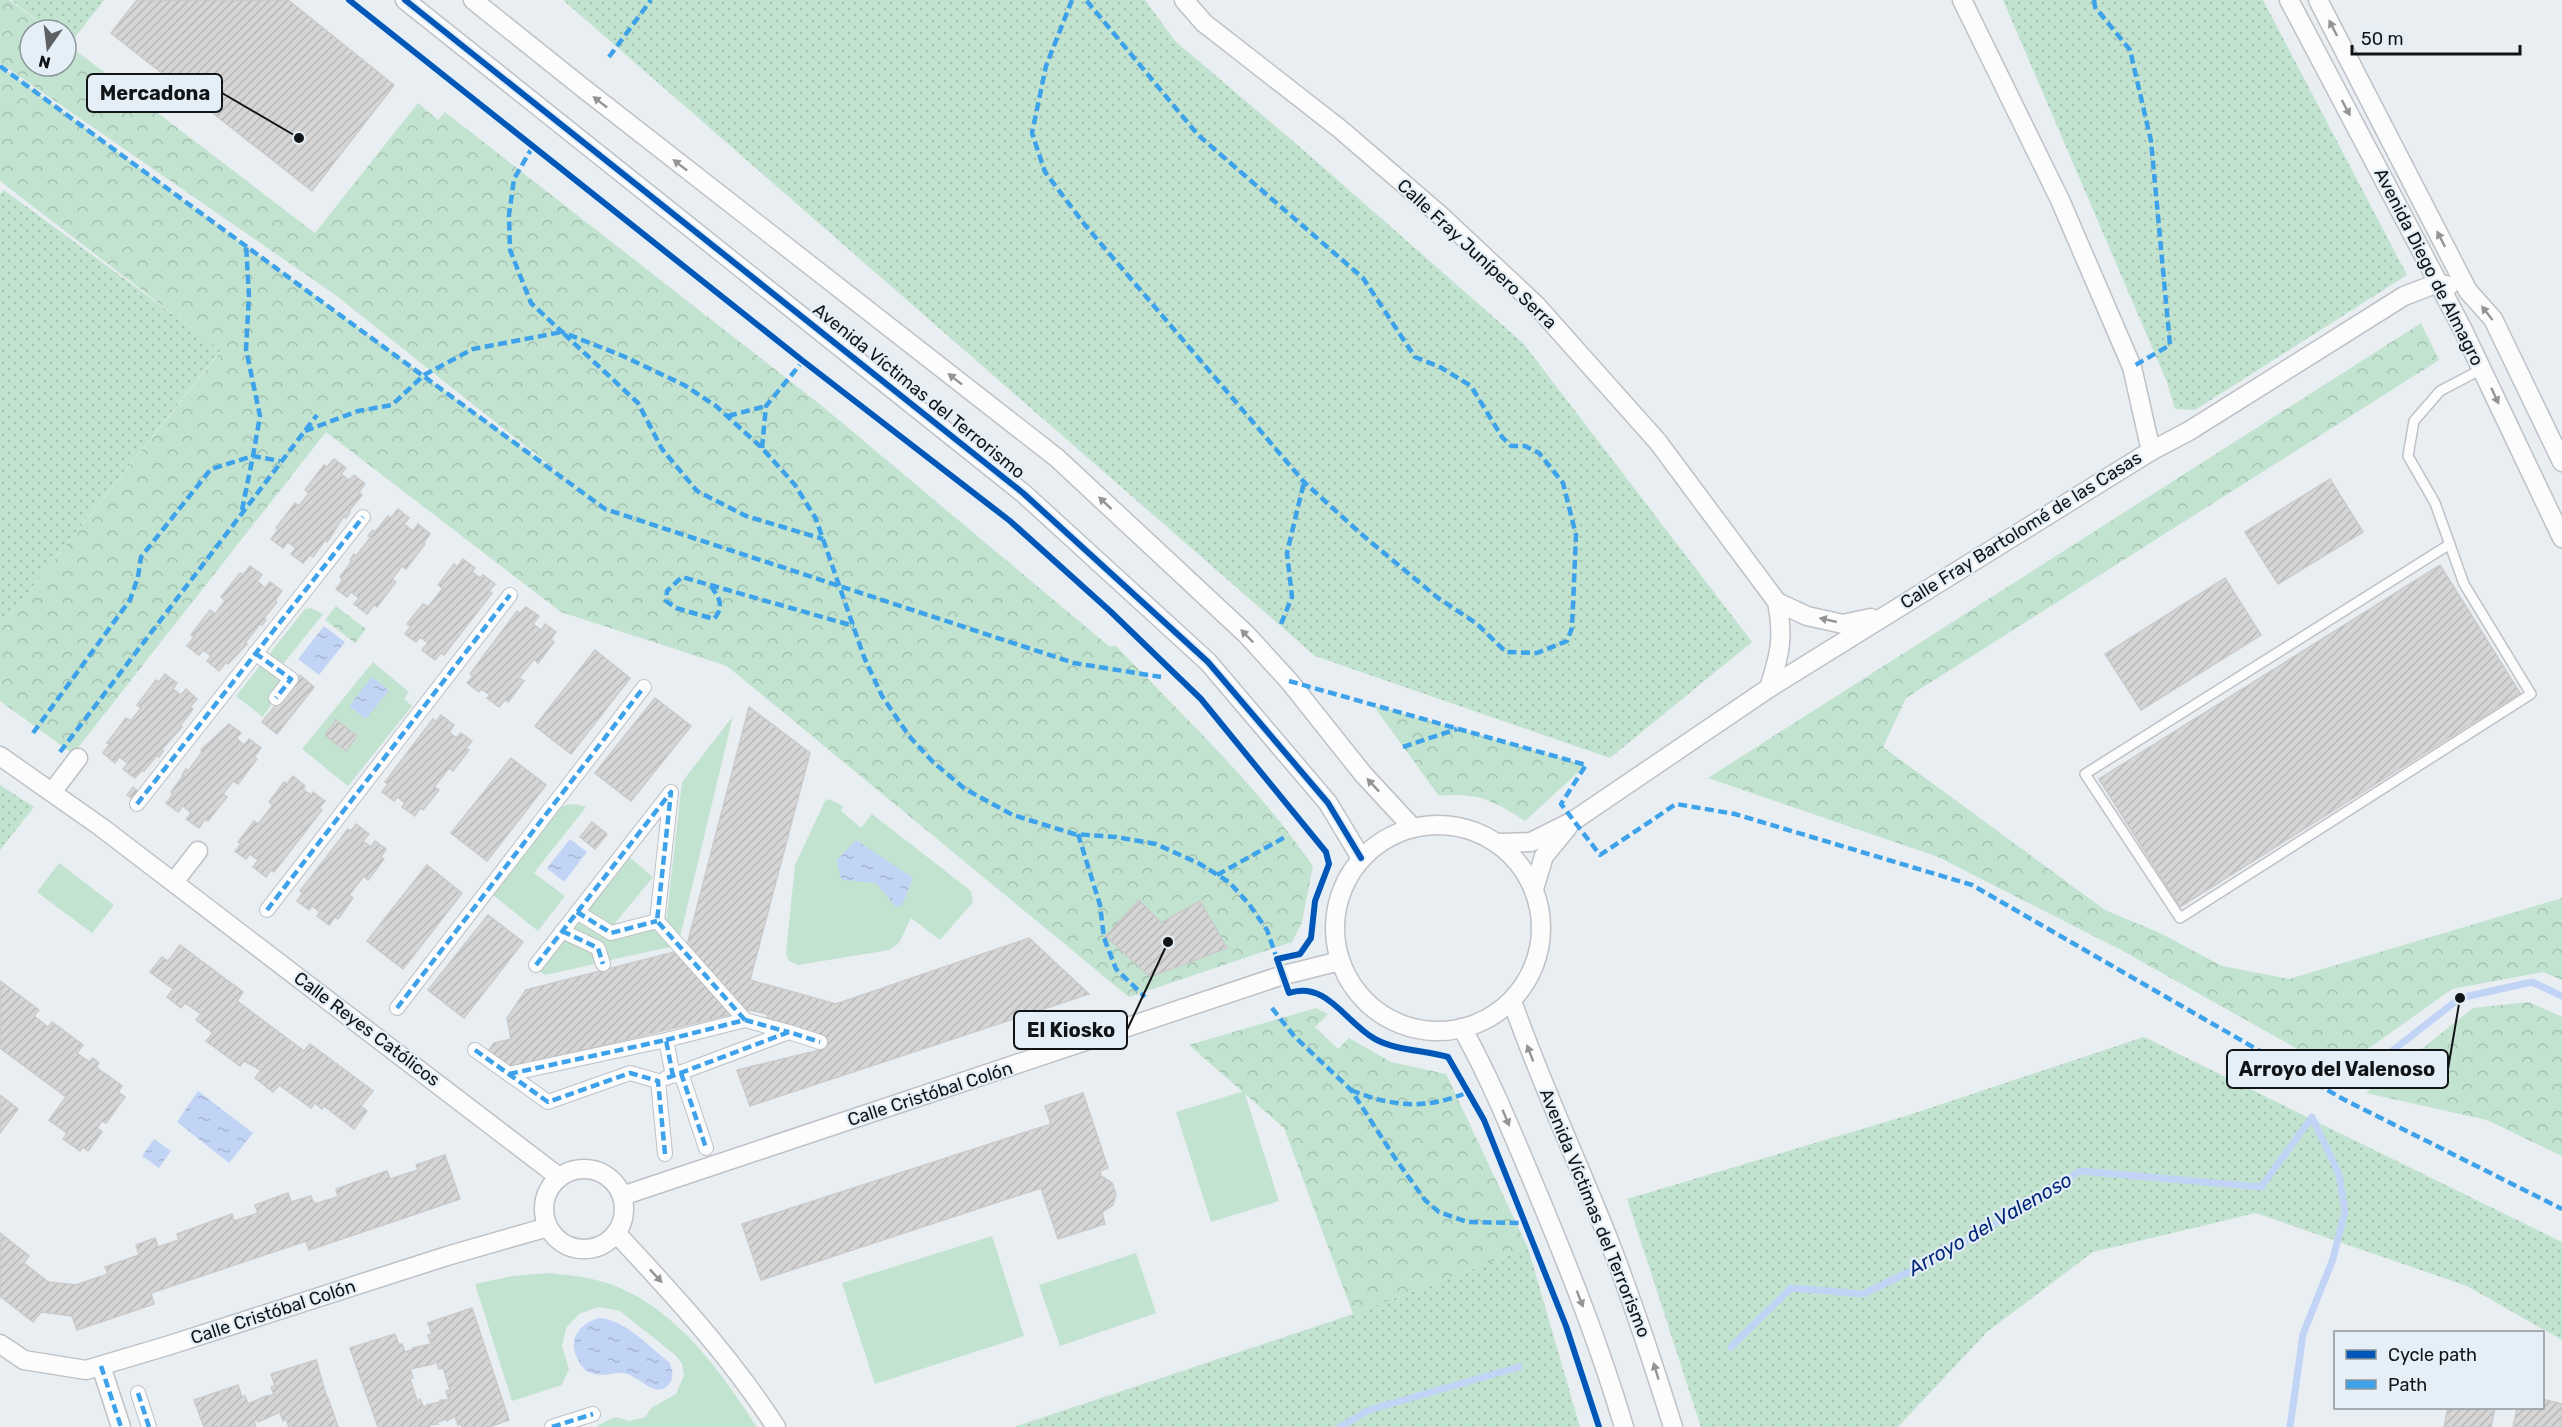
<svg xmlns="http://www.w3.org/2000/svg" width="2562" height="1427" font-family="Rubik,sans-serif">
<defs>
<pattern id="grass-dots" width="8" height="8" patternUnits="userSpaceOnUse" patternTransform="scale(1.5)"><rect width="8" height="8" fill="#c2e3cf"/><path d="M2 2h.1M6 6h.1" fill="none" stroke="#a6c2b1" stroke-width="1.8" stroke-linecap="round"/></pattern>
<pattern id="park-crowns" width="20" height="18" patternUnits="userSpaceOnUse" patternTransform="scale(1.5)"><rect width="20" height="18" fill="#c2e3cf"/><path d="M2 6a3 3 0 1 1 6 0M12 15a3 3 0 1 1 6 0" fill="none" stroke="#a6c2b1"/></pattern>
<pattern id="water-ripples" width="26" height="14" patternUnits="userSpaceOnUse" patternTransform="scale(1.5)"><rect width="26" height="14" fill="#c2d4f5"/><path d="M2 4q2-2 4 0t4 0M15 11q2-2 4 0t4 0" fill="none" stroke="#a6b5d1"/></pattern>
<pattern id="building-hatch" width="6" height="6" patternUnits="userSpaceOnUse" patternTransform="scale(1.5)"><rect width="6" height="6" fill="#d6d6d7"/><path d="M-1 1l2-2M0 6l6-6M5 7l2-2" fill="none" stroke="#b7b7b8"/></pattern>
</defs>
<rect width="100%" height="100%" fill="#e9eef3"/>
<g fill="url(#grass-dots)">
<polygon points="11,0 104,0 69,45 66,43 66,30 49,30"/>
<polygon points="563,0 1145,0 1175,41 1308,154 1523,343 1752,642 1610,758 1315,656"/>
<polygon points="2003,0 2263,0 2407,275 2195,410 2175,409 2167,382"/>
<polygon points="4,190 221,350 0,628 0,194"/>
<polygon points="0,785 34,807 0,850"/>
<polygon points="2144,1037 2562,1242 2562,1340 2467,1286 2256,1213 2093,1252 1987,1332 1898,1427 1701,1427 1627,1199 1909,1115"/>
<polygon points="1528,1248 1580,1427 1014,1427 1353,1314"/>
</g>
<g fill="url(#park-crowns)">
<path d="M0,0H9L49,30H30V66H66V43L315,233L418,103L438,120L445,112L822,406L1110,647L1115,645C1183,716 1257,785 1313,866L1302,922L1292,942L1129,997L727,666L561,612L326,432L73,754L0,701V628L221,351L0,181V66L586,494L334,294L0,63Z"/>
<polygon points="2421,323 2439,360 1906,698 1883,747 2105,910 2160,933 2222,966 2289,979 2562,898 2562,980 2543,972 2452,989 2337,1071 2121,950 1938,857 1708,778"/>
<polygon points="336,606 366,629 355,643 325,620"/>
<path d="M1373,705L1586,765L1525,821C1493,800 1477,792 1439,796Z"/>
<polygon points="2529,1002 2562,1017 2562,1156 2487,1120 2366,1093 2473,1008"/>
<polygon points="1316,1008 1328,1014 1315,1027 1338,1049 1349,1038 1391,1062 1446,1074 1528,1248 1353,1314 1284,1128 1189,1045"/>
</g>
<g fill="#c2e3cf">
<polygon points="311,608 323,614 276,673 286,681 263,717 236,696 305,609"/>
<polygon points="373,662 409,692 404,699 412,706 348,786 302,749"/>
<polygon points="733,716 679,941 666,922 682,782"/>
<polygon points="829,799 843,806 841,811 861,828 872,814 971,891 973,902 940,940 911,918 899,943 890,950 798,965 789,961 786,953 795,865 825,801"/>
<polygon points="576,804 586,807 534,873 565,896 538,931 493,895 556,811 566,805"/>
<polygon points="626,854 653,877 611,928 585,908"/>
<polygon points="59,863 114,905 92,933 37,892"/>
<polygon points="575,921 610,937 652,926 670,947 606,961 566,930"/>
<polygon points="564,935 596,950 599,963 545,975 538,970"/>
<polygon points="1244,1091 1279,1201 1211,1222 1176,1112"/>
<polygon points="992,1236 1024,1336 875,1384 842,1283"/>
<polygon points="1136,1253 1156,1313 1060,1346 1039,1285"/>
<path d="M550,1273C565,1275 581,1276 596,1280C669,1298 718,1367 757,1427H598V1425L616,1417L629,1421L645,1417L651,1408L676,1394L684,1375L682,1363L674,1354L620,1311L598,1307L579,1314L566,1328L562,1346L569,1369L562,1385L512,1401L475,1284L512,1276Z"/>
</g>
<g fill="url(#water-ripples)">
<polygon points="324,626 345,642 319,675 298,659"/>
<polygon points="372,677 389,690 366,719 349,706"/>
<polygon points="570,839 587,852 564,882 547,868"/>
<polygon points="856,840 913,878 902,905 896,907 876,883 843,880 840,877 837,860"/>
<polygon points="198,1091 253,1133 229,1163 177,1122"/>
<polygon points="154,1139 171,1151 159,1168 142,1156"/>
<path d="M598,1318C625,1319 648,1346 669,1362C672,1369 675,1378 669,1384C656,1401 638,1374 623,1373C607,1372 605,1379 586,1371C567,1350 570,1328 598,1318Z"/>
</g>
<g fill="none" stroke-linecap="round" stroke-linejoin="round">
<g stroke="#c2d4f5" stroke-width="7">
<polyline points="2356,1079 2460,998 2532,982 2562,996"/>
<polyline points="1731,1347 1791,1288 1863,1294 1942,1256 2080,1171 2261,1187 2312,1117 2339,1174 2345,1211 2333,1259 2303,1334 2290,1427"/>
<polyline points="1340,1427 1369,1410 1519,1367"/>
</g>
</g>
<g fill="url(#building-hatch)" stroke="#cacacb" stroke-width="1.5" fill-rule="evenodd">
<polygon points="137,0 288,0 394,85 312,191 111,33"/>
<polygon points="334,459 346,468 341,474 349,480 354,475 365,484 359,492 362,495 349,511 350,512 346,518 344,516 327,542 325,540 313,557 310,555 303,563 291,554 296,548 288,542 283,548 271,539 278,530 276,528 295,503 299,506 309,493 305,490 324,465 327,467"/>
<polygon points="2330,479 2363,532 2278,584 2245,532"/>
<polygon points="398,509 409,518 404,524 413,531 418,524 430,534 423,543 425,544 406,569 402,566 392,579 396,582 377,607 374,605 367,614 354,604 359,598 351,592 347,597 336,589 343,580 340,577 352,561 350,560 354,554 356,556 371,537 368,536 373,530 375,532 388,516 391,518"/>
<polygon points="463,559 475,568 472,572 480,578 483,575 495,584 489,591 492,593 444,655 441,653 435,660 422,650 428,643 420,637 416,642 405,634 411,626 407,624 423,604 428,607 443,588 438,585 454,564 457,567"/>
<polygon points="2440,565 2520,693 2180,907 2099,779"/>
<polygon points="250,566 262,575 257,581 265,588 270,582 282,591 275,600 277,602 264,618 266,620 262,625 260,624 245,643 247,644 228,664 226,662 219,671 207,661 211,656 204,650 199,655 187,646 194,637 191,635 210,610 215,614 225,601 221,597 240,573 243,575"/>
<polygon points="2225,578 2261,635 2141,710 2105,654"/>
<polygon points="526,607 539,616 533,624 541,630 545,624 556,632 551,639 554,642 538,663 534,659 519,678 524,681 508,702 505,700 499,707 487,698 490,695 481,689 479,692 467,683 473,676 470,674 517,611 520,613"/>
<polygon points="595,650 630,678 571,754 535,726"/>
<polygon points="165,674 177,683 173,689 181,695 186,689 197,699 190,707 193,709 180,726 182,727 161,750 163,751 159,757 157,755 144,771 142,770 135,778 123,769 128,763 119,757 115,763 103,753 110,744 107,743 126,718 131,721 141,708 137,705 156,680 159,682"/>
<polygon points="300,675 314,687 277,734 262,722"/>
<polygon points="655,698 691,726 631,801 595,773"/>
<polygon points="749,707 810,753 750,980 836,1004 1029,938 1089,994 750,1106 737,1070 820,1050 823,1042 769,1021 767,1014 749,1010 508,1068 487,1053 494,1043 511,1039 507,1018 526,990 686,949"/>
<polygon points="441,715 454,725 449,732 456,738 461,733 472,741 466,748 469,750 453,771 449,768 434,787 439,790 423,810 420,808 415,816 402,807 405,803 397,797 394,801 382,792 388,784 385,782 433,719 436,722"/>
<polygon points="336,720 357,736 346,751 325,735"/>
<polygon points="229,724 241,733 236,738 244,745 249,739 261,748 254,757 257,759 238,784 233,781 223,794 227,797 208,821 205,819 199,828 186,819 191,813 183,806 178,812 166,803 173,794 171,792 183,776 182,775 186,769 188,771 202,752 201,750"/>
<polygon points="511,758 546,785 487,861 451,833"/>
<polygon points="293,776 305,786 303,789 311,795 313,792 325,801 319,808 322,810 274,872 271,870 266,877 253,867 258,860 250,854 246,859 235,851 241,844 238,842 254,821 258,824 273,805 269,802 284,782 287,784"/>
<polygon points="133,787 139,792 133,799 127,795"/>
<polygon points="592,822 607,834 595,849 580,837"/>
<polygon points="356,824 369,834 363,841 371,847 375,841 386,849 381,857 384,859 368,880 364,876 349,895 353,898 338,919 335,917 329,925 317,916 320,912 312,906 309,910 297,901 303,893 300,891 348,829 351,831"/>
<polygon points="427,865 462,893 403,969 367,941"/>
<polygon points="1139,900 1161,923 1200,901 1227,948 1150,977 1106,936"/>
<polygon points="488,915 523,942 464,1018 428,990"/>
<polygon points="180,945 243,992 237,1001 304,1051 310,1044 373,1091 361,1106 367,1111 354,1129 324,1106 322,1109 315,1103 311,1108 279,1085 273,1092 255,1078 261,1070 244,1061 240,1066 206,1041 213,1033 196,1020 201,1014 185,1003 181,1008 167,997 173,989 150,972 162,957 168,961"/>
<polygon points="0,981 39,1010 34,1016 48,1027 52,1022 83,1045 77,1053 89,1062 93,1058 99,1063 96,1067 122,1086 118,1092 125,1097 106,1123 102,1121 97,1128 102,1132 88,1151 83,1147 80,1151 63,1139 67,1133 49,1120 66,1097 0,1048"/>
<polygon points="1083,1093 1108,1168 1100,1171 1101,1176 1112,1183 1116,1194 1113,1205 1102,1212 1105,1224 1058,1239 1041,1188 761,1280 742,1224 1051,1124 1045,1106"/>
<polygon points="0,1095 18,1109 0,1133"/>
<polygon points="445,1155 460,1199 309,1250 306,1241 151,1293 154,1304 77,1330 72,1316 41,1312 33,1322 0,1296 0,1233 29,1256 24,1263 48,1282 76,1285 108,1274 105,1267 139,1255 136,1245 155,1238 158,1247 179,1240 177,1234 232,1214 234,1221 258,1213 255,1205 288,1193 291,1202 311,1196 314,1204 338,1197 336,1189 387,1171 390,1179 418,1170 416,1165"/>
<path d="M472,1308L509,1420L489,1427H462L461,1424L458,1425L455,1416L447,1421L446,1419L437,1422L438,1424L429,1425L430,1427H378L350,1348L395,1334L399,1345L402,1344L405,1352L412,1350V1348L431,1344L428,1335L432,1334L428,1323ZM436,1361L439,1369L443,1368L450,1390L446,1391L449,1400H440V1402L427,1405L424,1408L420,1399L417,1401L410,1379L413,1378L410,1369L433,1364Z"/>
<polygon points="316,1360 327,1398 328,1398 338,1427 289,1427 286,1419 283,1421 280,1412 258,1422 257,1419 254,1421 256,1427 204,1427 194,1400 238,1385 242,1397 245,1396 248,1404 266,1396 274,1395 271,1387 275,1386 271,1374"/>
<polygon points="2542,1399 2562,1404 2561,1427 2513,1427 2517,1408 2542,1408"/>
<polygon points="2448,1408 2495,1408 2491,1427 2444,1427"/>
</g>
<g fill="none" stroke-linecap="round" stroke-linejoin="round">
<g stroke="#bec1c5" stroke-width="12">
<polyline id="service" points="2450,544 2085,774 2180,918 2531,694 2464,584 2435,503 2408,456 2414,421 2440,391 2482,369"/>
</g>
<g stroke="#bec1c5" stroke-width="16">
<g id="pedestrian">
<polyline points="255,653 291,679 276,698"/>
<polyline points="137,804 363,517"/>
<polyline points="267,910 510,595"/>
<polyline points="577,912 611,933 657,921"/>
<polyline points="562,931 598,948 603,964"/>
<polyline points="536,965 671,792 657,921 745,1020"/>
<polyline points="397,1008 644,687"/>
<polyline points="666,1040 745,1020 789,1032"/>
<polyline points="475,1050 548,1102 630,1073 658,1081 665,1154"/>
<polyline points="681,1073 706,1148"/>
<polyline points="509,1074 666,1040 673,1076"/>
<polyline points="666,1078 789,1032 820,1042"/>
<polyline points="138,1393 149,1427"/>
<polyline points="552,1427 593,1414"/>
</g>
</g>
<g stroke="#bec1c5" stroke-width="21">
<g id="minor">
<polyline points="405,0 1023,493 1208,662 1328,803 1361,858"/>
<polyline points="473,0 583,88 1057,458 1246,634 1289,681 1363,774 1413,828"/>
<path d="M1184,0L1204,23L1340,129L1440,215L1536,305L1658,442L1777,602C1784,637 1780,654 1769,688"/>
<polyline points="2289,0 2463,330 2562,538"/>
<polyline points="2318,0 2468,291 2493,319 2562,462"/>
<polyline points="2151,451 2189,431 2404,296 2438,283 2449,286"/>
<polyline points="1777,602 1807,616 1843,624 1871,618"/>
<polyline points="0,756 101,827 559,1177"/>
<polyline points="52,792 78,758"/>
<circle cx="1438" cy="928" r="103"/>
<polyline points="1497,843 1531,842 1573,821 1769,688 2151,451 2132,367 2060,200 1962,0"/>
<polyline points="174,882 198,851"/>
<polyline points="1534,889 1544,856 1568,827"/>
<path d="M1512,1001C1540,1081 1576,1158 1608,1238C1632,1300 1653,1363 1673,1427"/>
<path d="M1462,1028C1490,1078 1511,1130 1533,1182C1567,1263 1599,1343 1624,1427"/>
<circle cx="584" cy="1209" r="40"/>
<polyline points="622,1196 1280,976 1340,961"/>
<path d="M616,1233C674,1295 730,1356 776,1427"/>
<polyline points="0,1344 24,1360 86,1370 170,1345 447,1256 548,1227"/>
<polyline points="101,1366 121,1427"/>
</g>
</g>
<use href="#service" stroke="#fcfcfd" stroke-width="9"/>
<use href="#pedestrian" stroke="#fcfcfd" stroke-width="14"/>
<use href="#minor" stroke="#fcfcfd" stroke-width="18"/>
<g stroke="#3da2ea" stroke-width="4.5" stroke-dasharray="9 4.5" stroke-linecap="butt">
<polyline points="1072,0 1046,66 1032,133 1045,172 1085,225 1304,482 1360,533 1438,598 1476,623 1506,652 1537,653 1567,641 1572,628 1576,535 1563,483 1539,453 1525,446 1511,446 1502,437 1471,386 1440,367 1415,357 1363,278 1198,135 1086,0"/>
<polyline points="2094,0 2095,7 2130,50 2151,141 2170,345 2132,367"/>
<polyline points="609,57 651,0"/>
<polyline points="0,66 605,509 1074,663 1161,677"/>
<polyline points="533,146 514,179 509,215 510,250 531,303 562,332 623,356 684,385 716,406 762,448 795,485 816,519 864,657 882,696 909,736 933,762 965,789 1013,815 1074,834 1116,837 1156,844 1200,864 1229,882 1249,904 1267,930 1277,959"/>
<polyline points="728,416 766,406"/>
<polyline points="305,431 358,411 392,405 424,375 473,349 562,332 638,403 662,449 697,491 746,516 823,539"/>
<polyline points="762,448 766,406 803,361"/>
<polyline points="242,510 253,456 280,461"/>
<path d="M711,586C719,598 725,606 714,619L676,608L666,601L667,591L682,577L854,626"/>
<polyline points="1281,624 1292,597 1287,553 1304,482"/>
<polyline points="255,653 291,679 276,698"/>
<polyline points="1289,681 1586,765 1561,804 1600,855 1676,804 1735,814 1972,885 2343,1099 2562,1209"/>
<polyline points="33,733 130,600 138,577 141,557 211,469 253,456 260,416 246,349 249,296 246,244"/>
<polyline points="1403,747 1457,729"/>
<polyline points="60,752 317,415"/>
<polyline points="137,804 363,517"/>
<polyline points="1078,834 1100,905 1104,938 1116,969 1145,997"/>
<polyline points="1217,875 1287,836"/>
<polyline points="267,910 510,595"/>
<polyline points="577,912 611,933 657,921"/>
<polyline points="562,931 598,948 603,964"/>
<polyline points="536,965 671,792 657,921 745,1020"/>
<polyline points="397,1008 644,687"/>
<polyline points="1272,1008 1294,1036 1351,1090 1395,1158 1425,1200 1439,1212 1467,1222 1525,1223"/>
<polyline points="666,1040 745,1020 788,1032"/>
<polyline points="475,1050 548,1102 630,1073 658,1081 665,1154"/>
<polyline points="681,1073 706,1148"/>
<polyline points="509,1074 666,1040 673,1076"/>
<polyline points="667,1078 789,1032 820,1042"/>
<path d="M1351,1090C1393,1107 1426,1110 1468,1092"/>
<polyline points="101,1366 121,1427"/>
<polyline points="138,1393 149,1427"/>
<polyline points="552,1427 593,1414"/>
</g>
<g stroke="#e5eff7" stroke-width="10">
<g id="cycleway">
<path d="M349,0L803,361L1010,521L1110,611L1201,699L1326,852L1329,864L1315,901L1311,938L1300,954L1277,959L1289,993C1326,980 1346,1023 1375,1039C1397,1051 1424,1050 1448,1057L1484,1120L1566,1326L1599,1427"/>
<polyline points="405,0 1023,493 1208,662 1328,803 1361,858"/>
</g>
</g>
<use href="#cycleway" stroke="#0057b8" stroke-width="6"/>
</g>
<defs><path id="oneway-solid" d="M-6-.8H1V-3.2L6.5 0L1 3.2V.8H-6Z" transform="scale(1.5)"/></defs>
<g fill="#929496">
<use href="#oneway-solid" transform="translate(2333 28) rotate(-117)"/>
<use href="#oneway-solid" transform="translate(600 102) rotate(-142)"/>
<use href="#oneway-solid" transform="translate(2346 108) rotate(62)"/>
<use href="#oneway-solid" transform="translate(680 165) rotate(-142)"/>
<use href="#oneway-solid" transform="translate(2441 239) rotate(-117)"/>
<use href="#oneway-solid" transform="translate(2487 313) rotate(-128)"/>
<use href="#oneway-solid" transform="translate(955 379) rotate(-142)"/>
<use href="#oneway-solid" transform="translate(2495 396) rotate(65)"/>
<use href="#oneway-solid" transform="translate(1105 503) rotate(-137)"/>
<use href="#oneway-solid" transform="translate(1828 620) rotate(-167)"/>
<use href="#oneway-solid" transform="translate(1247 636) rotate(-134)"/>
<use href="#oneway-solid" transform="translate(1373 785) rotate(-133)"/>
<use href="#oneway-solid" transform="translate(1530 1053) rotate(-111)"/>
<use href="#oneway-solid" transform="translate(1506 1118) rotate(67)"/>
<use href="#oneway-solid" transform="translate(656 1276) rotate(47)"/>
<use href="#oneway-solid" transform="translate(1580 1299) rotate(69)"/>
<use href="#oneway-solid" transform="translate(1656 1371) rotate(-107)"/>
</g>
<g text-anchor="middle" stroke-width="4.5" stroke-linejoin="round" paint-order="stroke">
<g font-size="18" fill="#111517" stroke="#e5eff7">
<text transform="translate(1477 254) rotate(43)" y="6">Calle Fray Junípero Serra</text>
<text transform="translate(2429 267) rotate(63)" y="6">Avenida Diego de Almagro</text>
<text transform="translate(919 391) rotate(39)" y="6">Avenida Víctimas del Terrorismo</text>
<text transform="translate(2021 530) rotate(-32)" y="6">Calle Fray Bartolomé de las Casas</text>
<text transform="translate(367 1029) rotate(37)" y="6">Calle Reyes Católicos</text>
<text transform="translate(930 1094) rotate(-18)" y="6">Calle Cristóbal Colón</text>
<text transform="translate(1595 1213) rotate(68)" y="6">Avenida Víctimas del Terrorismo</text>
<text transform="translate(273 1312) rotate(-18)" y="6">Calle Cristóbal Colón</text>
</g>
<g font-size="20" font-style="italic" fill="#032779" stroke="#e5eff7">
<text transform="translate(1990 1224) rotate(-30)" y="7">Arroyo del Valenoso</text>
</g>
</g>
<path fill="none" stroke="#111517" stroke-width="2" d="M299 138L222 93M1168 942L1127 1030M2460 998L2448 1069"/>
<g fill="#111517" stroke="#e5eff7" stroke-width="2">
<circle cx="299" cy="138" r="6"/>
<circle cx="1168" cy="942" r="6"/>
<circle cx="2460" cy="998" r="6"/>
</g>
<g fill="#e5eff7" stroke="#111517" stroke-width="2">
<rect x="87" y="74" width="135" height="38" rx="6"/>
<rect x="1014" y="1011" width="113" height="38" rx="6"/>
<rect x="2227" y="1050" width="221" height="38" rx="6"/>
</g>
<g font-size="20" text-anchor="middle" font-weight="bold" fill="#111517">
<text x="155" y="100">Mercadona</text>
<text x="1071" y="1037">El Kiosko</text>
<text x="2337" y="1076">Arroyo del Valenoso</text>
</g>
<rect x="2334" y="1331" width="210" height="78" fill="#e5eff7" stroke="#90989d" stroke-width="1.5"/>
<rect x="2346" y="1350" width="30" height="9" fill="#0057b8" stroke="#90989d" stroke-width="1.5"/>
<text x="2388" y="1361" font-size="18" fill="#111517">Cycle path</text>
<rect x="2346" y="1380" width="30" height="9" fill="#3da2ea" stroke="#90989d" stroke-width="1.5"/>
<text x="2388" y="1391" font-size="18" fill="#111517">Path</text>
<g transform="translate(48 48) rotate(194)"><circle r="28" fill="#e5eff7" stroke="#90989d" stroke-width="1.5"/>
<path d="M0-4.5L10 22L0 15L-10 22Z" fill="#5d6164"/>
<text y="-9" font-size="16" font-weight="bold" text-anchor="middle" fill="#111517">N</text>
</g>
<path d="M2352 45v9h168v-9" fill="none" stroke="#111517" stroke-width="3"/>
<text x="2361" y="45" font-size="18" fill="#111517" stroke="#e5eff7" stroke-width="4.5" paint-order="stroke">50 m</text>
</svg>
